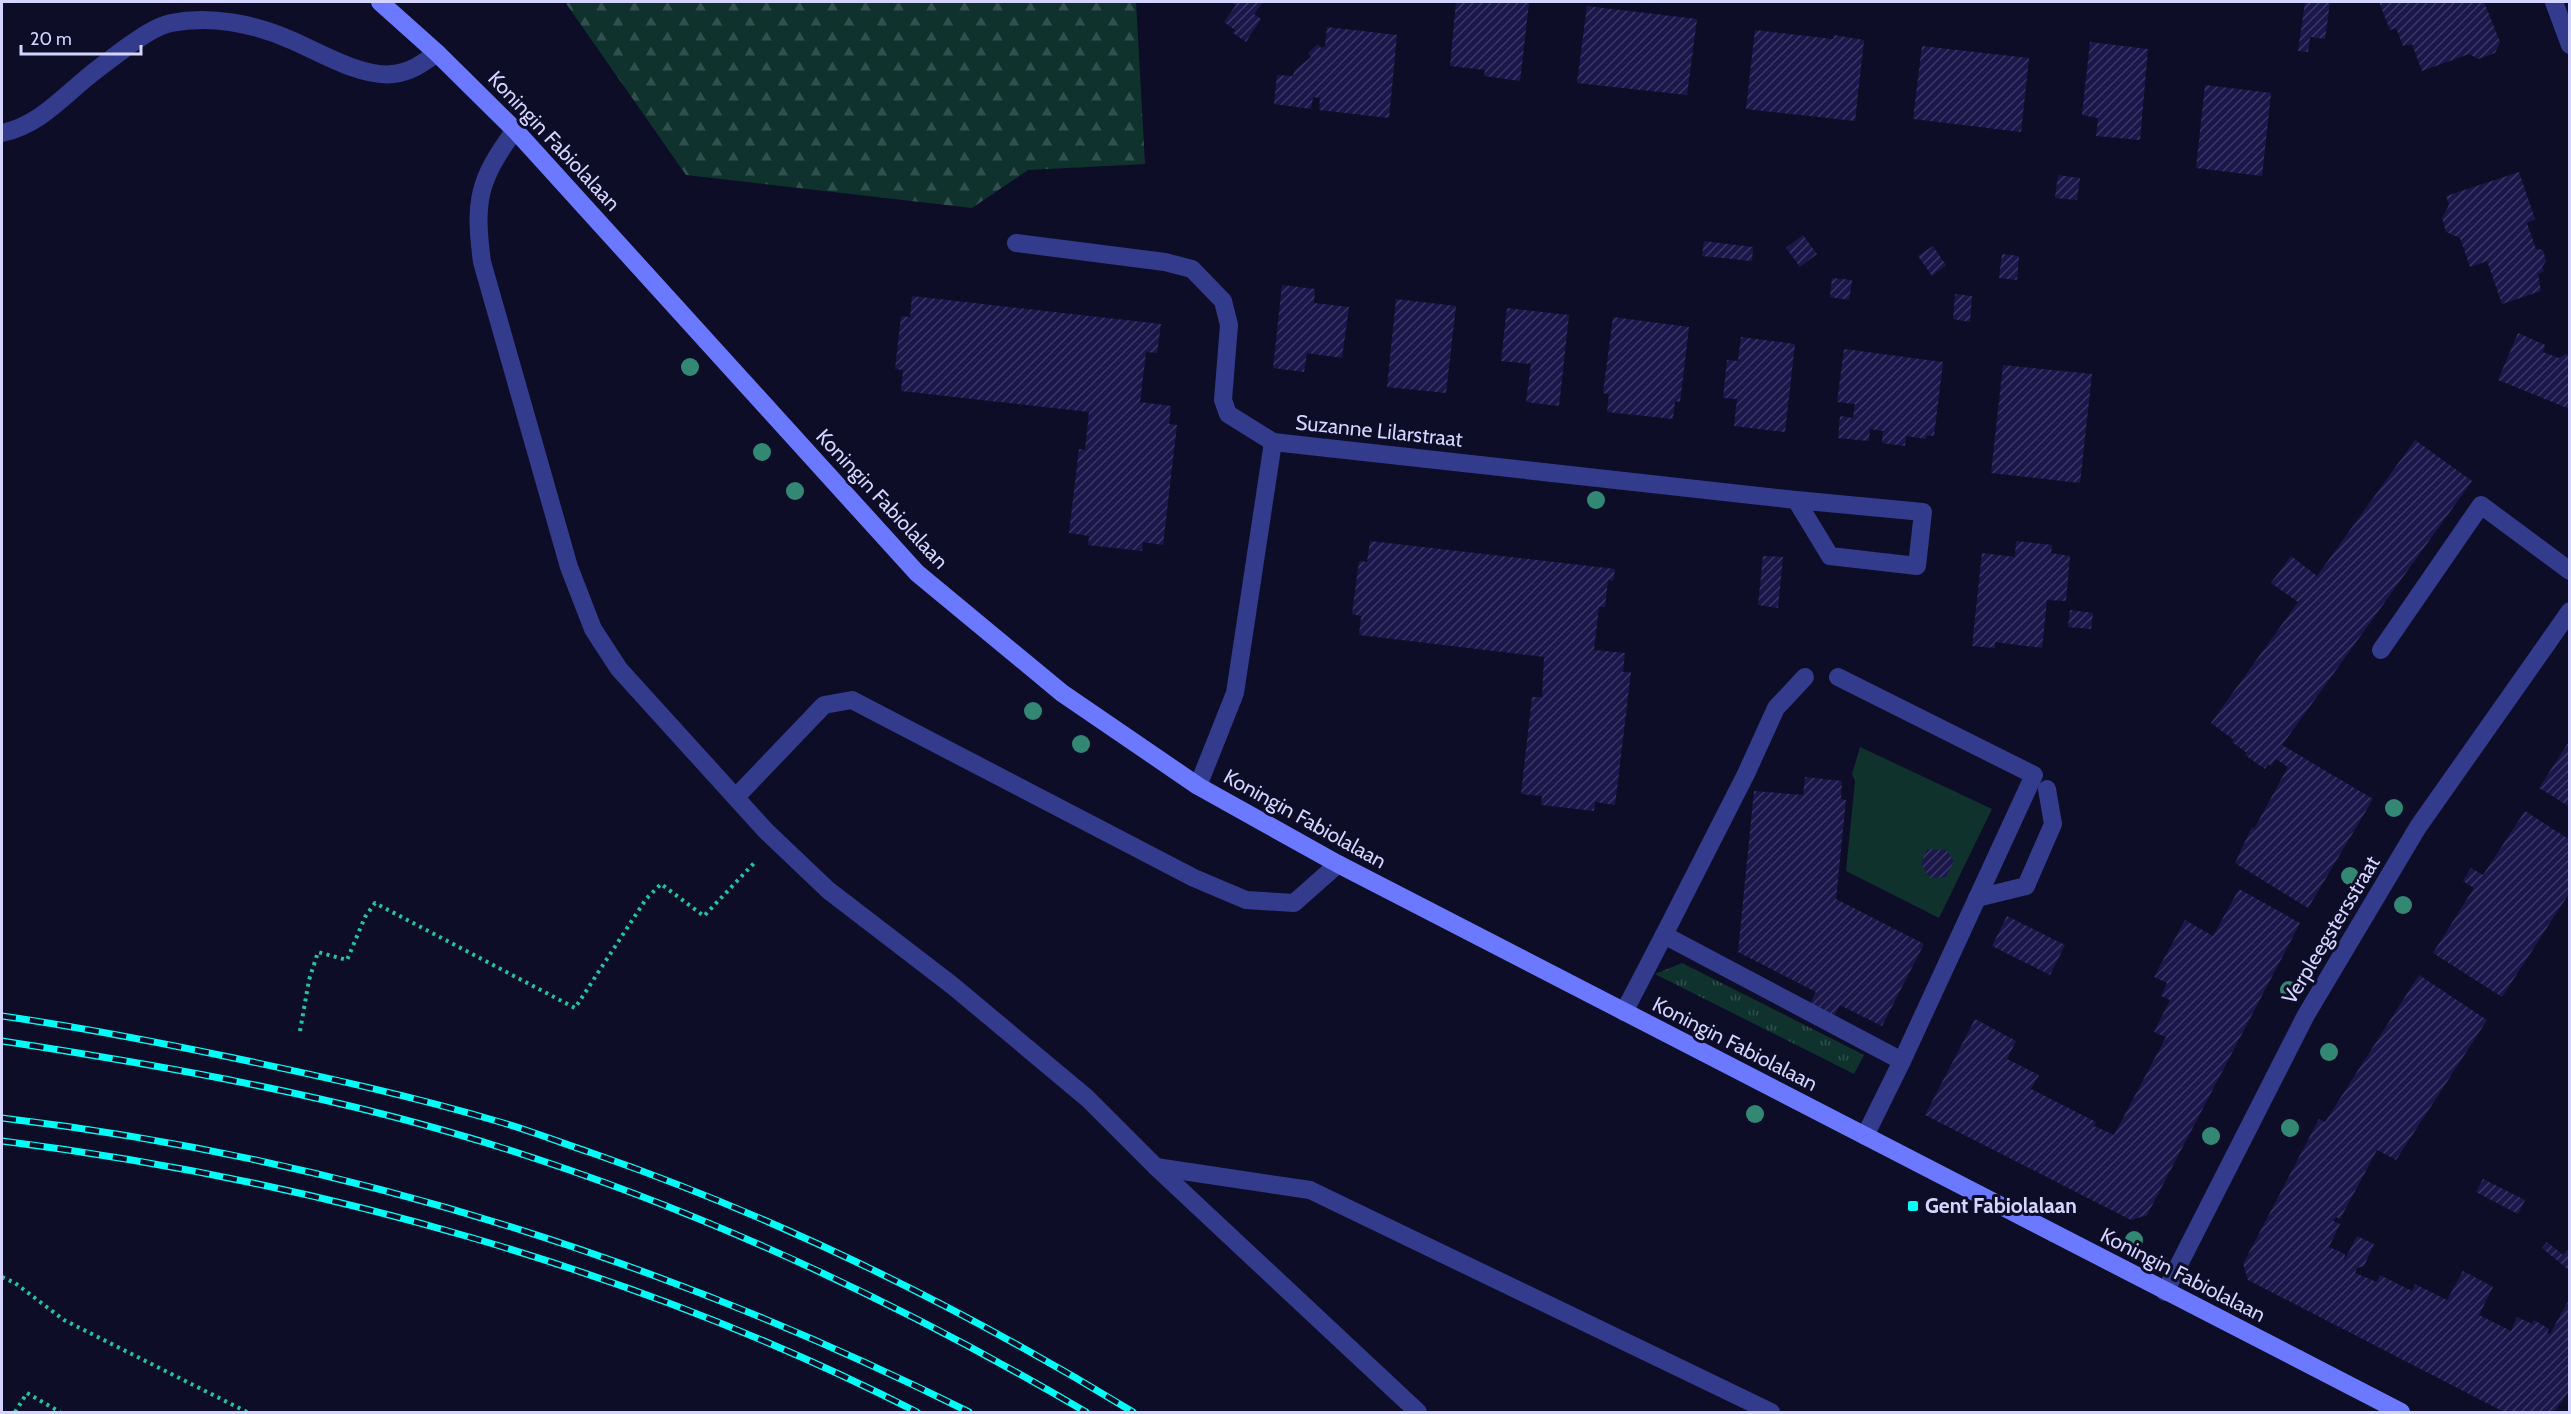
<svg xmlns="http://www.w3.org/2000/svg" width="2571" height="1414" font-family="Cabin,sans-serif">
<defs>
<pattern id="grass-tufts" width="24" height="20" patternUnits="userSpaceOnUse" patternTransform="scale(1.5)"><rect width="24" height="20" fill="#0f322d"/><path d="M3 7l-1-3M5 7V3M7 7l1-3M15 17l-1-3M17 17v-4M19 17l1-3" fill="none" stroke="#314f4c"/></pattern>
<pattern id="forest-firs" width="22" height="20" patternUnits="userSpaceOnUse" patternTransform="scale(1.5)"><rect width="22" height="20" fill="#0f322d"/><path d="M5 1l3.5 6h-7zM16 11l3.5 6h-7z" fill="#314f4c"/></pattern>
<pattern id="building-hatch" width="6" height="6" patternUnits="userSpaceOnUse" patternTransform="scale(1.5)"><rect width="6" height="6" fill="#1b174b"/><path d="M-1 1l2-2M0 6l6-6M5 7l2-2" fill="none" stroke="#3b3866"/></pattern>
</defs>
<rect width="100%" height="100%" fill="#0e0d28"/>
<polygon fill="url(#grass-tufts)" points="1682,963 1864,1055 1854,1074 1655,974"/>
<polygon fill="url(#forest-firs)" points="565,2 1136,2 1145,164 1028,170 972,208 686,175"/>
<polygon fill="#0f322d" points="1860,747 1992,809 1939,918 1846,871 1855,781 1852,774"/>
<g fill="url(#building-hatch)">
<polygon points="1231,2 1263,2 1254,14 1261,19 1246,42 1233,33 1235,30 1224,22 1236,5"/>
<polygon points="1456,2 1529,3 1520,81 1484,76 1485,70 1450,66"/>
<polygon points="2305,2 2330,2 2325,39 2310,37 2308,52 2298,51"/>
<polygon points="2379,2 2484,2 2500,42 2495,53 2478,59 2469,54 2422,71 2412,44 2403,46 2396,28 2390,30"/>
<polygon points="1587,6 1697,19 1687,95 1577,83"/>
<polygon points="1327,27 1397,35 1389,118 1319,110 1320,98 1313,97 1311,109 1274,104 1277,75 1293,76 1294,71 1311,57 1308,53 1318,44 1321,48 1325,46"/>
<polygon points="1755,30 1833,39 1834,35 1864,40 1855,121 1746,109"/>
<polygon points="2090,42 2148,49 2140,140 2096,136 2098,118 2082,115"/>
<polygon points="1922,46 2029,58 2021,132 1913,119"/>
<polygon points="2205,85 2271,93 2262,176 2196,168"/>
<polygon points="2519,172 2535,219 2527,223 2536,249 2543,250 2546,261 2542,267 2544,271 2538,274 2541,291 2502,304 2487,261 2470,267 2460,238 2446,232 2442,218 2449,205 2446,196"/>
<polygon points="2058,175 2080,178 2077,200 2055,198"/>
<polygon points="1803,235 1817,254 1800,267 1786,248"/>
<polygon points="1704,241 1753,247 1752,261 1702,256"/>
<polygon points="1933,246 1946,265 1932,276 1918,256"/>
<polygon points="2002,254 2019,256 2017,280 1999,278"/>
<polygon points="1832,278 1852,280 1849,300 1830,297"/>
<polygon points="1282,285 1315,289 1314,303 1349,307 1342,358 1307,353 1304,372 1273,368"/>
<polygon points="1955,294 1972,296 1970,322 1953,319"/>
<polygon points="912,296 1161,324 1157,353 1146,352 1140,402 1171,406 1169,424 1177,425 1163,545 1143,542 1142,551 1088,545 1089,536 1069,533 1079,449 1085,450 1089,412 901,391 903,370 895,369 901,316 910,317"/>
<polygon points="1396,299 1456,306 1446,393 1387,387"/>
<polygon points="1507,308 1569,315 1559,406 1526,402 1531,364 1501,361"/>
<polygon points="1613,317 1689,327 1680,402 1675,401 1673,419 1607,412 1609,394 1603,393"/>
<polygon points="2518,333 2545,345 2543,352 2559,358 2566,354 2570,356 2570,405 2567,408 2498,380"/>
<polygon points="1741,337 1795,344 1785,432 1734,426 1737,399 1723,398 1727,360 1738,361"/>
<polygon points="1844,349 1943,362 1934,436 1927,435 1926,439 1906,436 1905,446 1882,443 1883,431 1870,429 1869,441 1838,438 1840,416 1853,418 1855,404 1837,402"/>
<polygon points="2003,365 2092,374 2080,483 1991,473"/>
<polygon points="2415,440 2472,481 2282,745 2373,799 2308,908 2235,863 2252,827 2254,829 2288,767 2276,759 2271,766 2268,764 2265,769 2245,755 2247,753 2232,742 2234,740 2211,723 2298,602 2271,583 2291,556 2317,576"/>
<polygon points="1370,541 1615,569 1613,581 1608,580 1605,607 1599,607 1594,650 1625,653 1623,672 1631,672 1615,805 1595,802 1594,811 1541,805 1542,796 1521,794 1532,697 1542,697 1544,657 1359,635 1361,616 1352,614 1359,561 1367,562"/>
<polygon points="2016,541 2052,545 2051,553 2070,556 2066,601 2047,600 2042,648 1995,642 1995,648 1972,646 1982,553 2015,557"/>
<polygon points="1763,556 1783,557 1778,608 1758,605"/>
<polygon points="2070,610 2093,613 2091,629 2068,627"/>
<polygon points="2570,740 2570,807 2539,788"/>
<polygon points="1805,777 1842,781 1841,799 1846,800 1836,899 1924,944 1882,1026 1840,1005 1830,1024 1806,1011 1816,992 1738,952 1754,791 1803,795"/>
<polygon points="2525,811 2570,840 2570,892 2502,997 2433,953 2474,888 2463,881 2471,868 2483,875"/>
<polygon points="1927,849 1946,850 1954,861 1946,877 1930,878 1921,864"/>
<polygon points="2239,889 2300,923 2147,1215 2131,1220 1925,1115 1975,1019 2016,1041 2007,1059 2039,1075 2031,1089 2096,1122 2094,1126 2114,1135 2166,1037 2154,1032 2170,1000 2161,996 2167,983 2154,977 2185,920 2213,936"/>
<polygon points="2007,916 2065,945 2050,975 1992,946"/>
<polygon points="2419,975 2487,1020 2396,1160 2377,1150 2340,1219 2336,1217 2333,1221 2340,1224 2329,1247 2345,1254 2344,1261 2357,1236 2374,1244 2364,1266 2357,1268 2355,1273 2377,1282 2380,1275 2412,1291 2415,1284 2447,1300 2463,1271 2493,1287 2479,1315 2511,1331 2517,1317 2532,1324 2534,1320 2549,1329 2547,1333 2550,1334 2570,1298 2570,1390 2554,1412 2504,1412 2248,1280 2243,1264 2319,1119 2325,1122"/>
<polygon points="2483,1179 2525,1200 2518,1214 2476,1192"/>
<polygon points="2547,1242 2563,1255 2570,1247 2570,1271 2542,1248"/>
</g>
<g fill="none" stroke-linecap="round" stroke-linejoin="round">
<g stroke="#22c4a6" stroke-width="4" stroke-dasharray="3 4.5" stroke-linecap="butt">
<polyline points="300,1031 309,980 318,952 347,960 365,917 375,903 575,1008 646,899 661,884 704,916 756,861"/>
<polyline points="2,1277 15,1283 64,1320 247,1412"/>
<polyline points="15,1412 27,1393 60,1412"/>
</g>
<g stroke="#333b8c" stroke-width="18">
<path d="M515,130C478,180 474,201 482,262L569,567L593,629L619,669L766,831L828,890L953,986L1087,1098L1156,1167L1418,1412"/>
<path d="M2,133C36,126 58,102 84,80C97,69 111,59 124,49C138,39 154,27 171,23C211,15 254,24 291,40C319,52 362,78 393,74C411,72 423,63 437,53"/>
<polyline points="1016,243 1165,262 1192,269 1223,301 1229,325 1223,400 1228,414 1273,442"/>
<polyline points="2381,650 2481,505 2570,571"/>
<polyline points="1838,677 2034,775 1902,1061"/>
<polyline points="736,797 824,705 852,700 1194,878 1246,900 1294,903 1338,864"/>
<polyline points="1977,898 2026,886 2053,824 2047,789"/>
<polyline points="1664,935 1746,774 1776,708 1805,677"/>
<polyline points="1624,1012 1664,935 1902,1061 1865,1136"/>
<polyline points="1156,1167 1310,1190 1771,1412"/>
</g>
<g stroke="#333b8c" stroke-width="18">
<polyline points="2554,2 2570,45"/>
<polyline points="1198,786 1235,693 1273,442 1796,500 1923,512 1917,566 1830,556 1796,500"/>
<polyline points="2165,1292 2306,1015 2418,827 2570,611"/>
</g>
<polyline stroke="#6a79ff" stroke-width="18" points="380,2 437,53 515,130 917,573 1062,693 1198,786 1338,864 2401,1412"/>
<g stroke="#00fef8" stroke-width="7">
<g id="rail">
<path d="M2,1016C80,1027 157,1042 234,1058C324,1077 412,1096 500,1122C531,1131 562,1143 592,1153C782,1219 962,1308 1133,1412"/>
<path d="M2,1041C172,1067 342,1097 506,1149C711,1214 902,1304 1086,1412"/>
<path d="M2,1118C341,1158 664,1260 969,1412"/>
<path d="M2,1141C314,1180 636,1269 917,1412"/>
</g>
</g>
<use href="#rail" stroke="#0e0d28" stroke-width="4.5" stroke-dasharray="14" stroke-linecap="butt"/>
</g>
<g fill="#338874">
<circle cx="690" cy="367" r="9"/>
<circle cx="762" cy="452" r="9"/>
<circle cx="795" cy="491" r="9"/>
<circle cx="1596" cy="500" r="9"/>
<circle cx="1033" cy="711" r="9"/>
<circle cx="1081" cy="744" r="9"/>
<circle cx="2394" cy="808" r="9"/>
<circle cx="2350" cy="876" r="9"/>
<circle cx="2403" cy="905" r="9"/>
<circle cx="2289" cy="990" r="9"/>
<circle cx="2329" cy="1052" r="9"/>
<circle cx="1755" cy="1114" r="9"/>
<circle cx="2290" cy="1128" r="9"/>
<circle cx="2211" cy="1136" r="9"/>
<circle cx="2134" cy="1240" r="9"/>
</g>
<rect fill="#00fef8" stroke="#0e0d28" stroke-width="2" x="1907" y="1200" width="12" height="12" rx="3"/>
<g text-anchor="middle" stroke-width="6" stroke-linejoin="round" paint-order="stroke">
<g font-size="21" fill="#d3d4ff" stroke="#0e0d28">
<text transform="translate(554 141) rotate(47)" y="7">Koningin Fabiolalaan</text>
<text transform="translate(1379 431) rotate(6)" y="7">Suzanne Lilarstraat</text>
<text transform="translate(882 499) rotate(47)" y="7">Koningin Fabiolalaan</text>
<text transform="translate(1305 819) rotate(29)" y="7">Koningin Fabiolalaan</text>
<text transform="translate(2331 930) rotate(-59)" y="7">Verpleegstersstraat</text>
<text transform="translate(1735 1044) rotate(27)" y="7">Koningin Fabiolalaan</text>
<text transform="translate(2183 1275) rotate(27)" y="7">Koningin Fabiolalaan</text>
</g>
<g font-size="21" font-weight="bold" fill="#d3d4ff" stroke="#0e0d28" text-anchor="start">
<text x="1925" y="1213">Gent Fabiolalaan</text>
</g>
</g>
<rect width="2571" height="1414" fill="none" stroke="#d3d4ff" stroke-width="6"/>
<path d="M21 45v9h120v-9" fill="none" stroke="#d3d4ff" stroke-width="3"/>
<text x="30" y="45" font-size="18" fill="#d3d4ff" stroke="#0e0d28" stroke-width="4.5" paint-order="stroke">20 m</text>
</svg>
